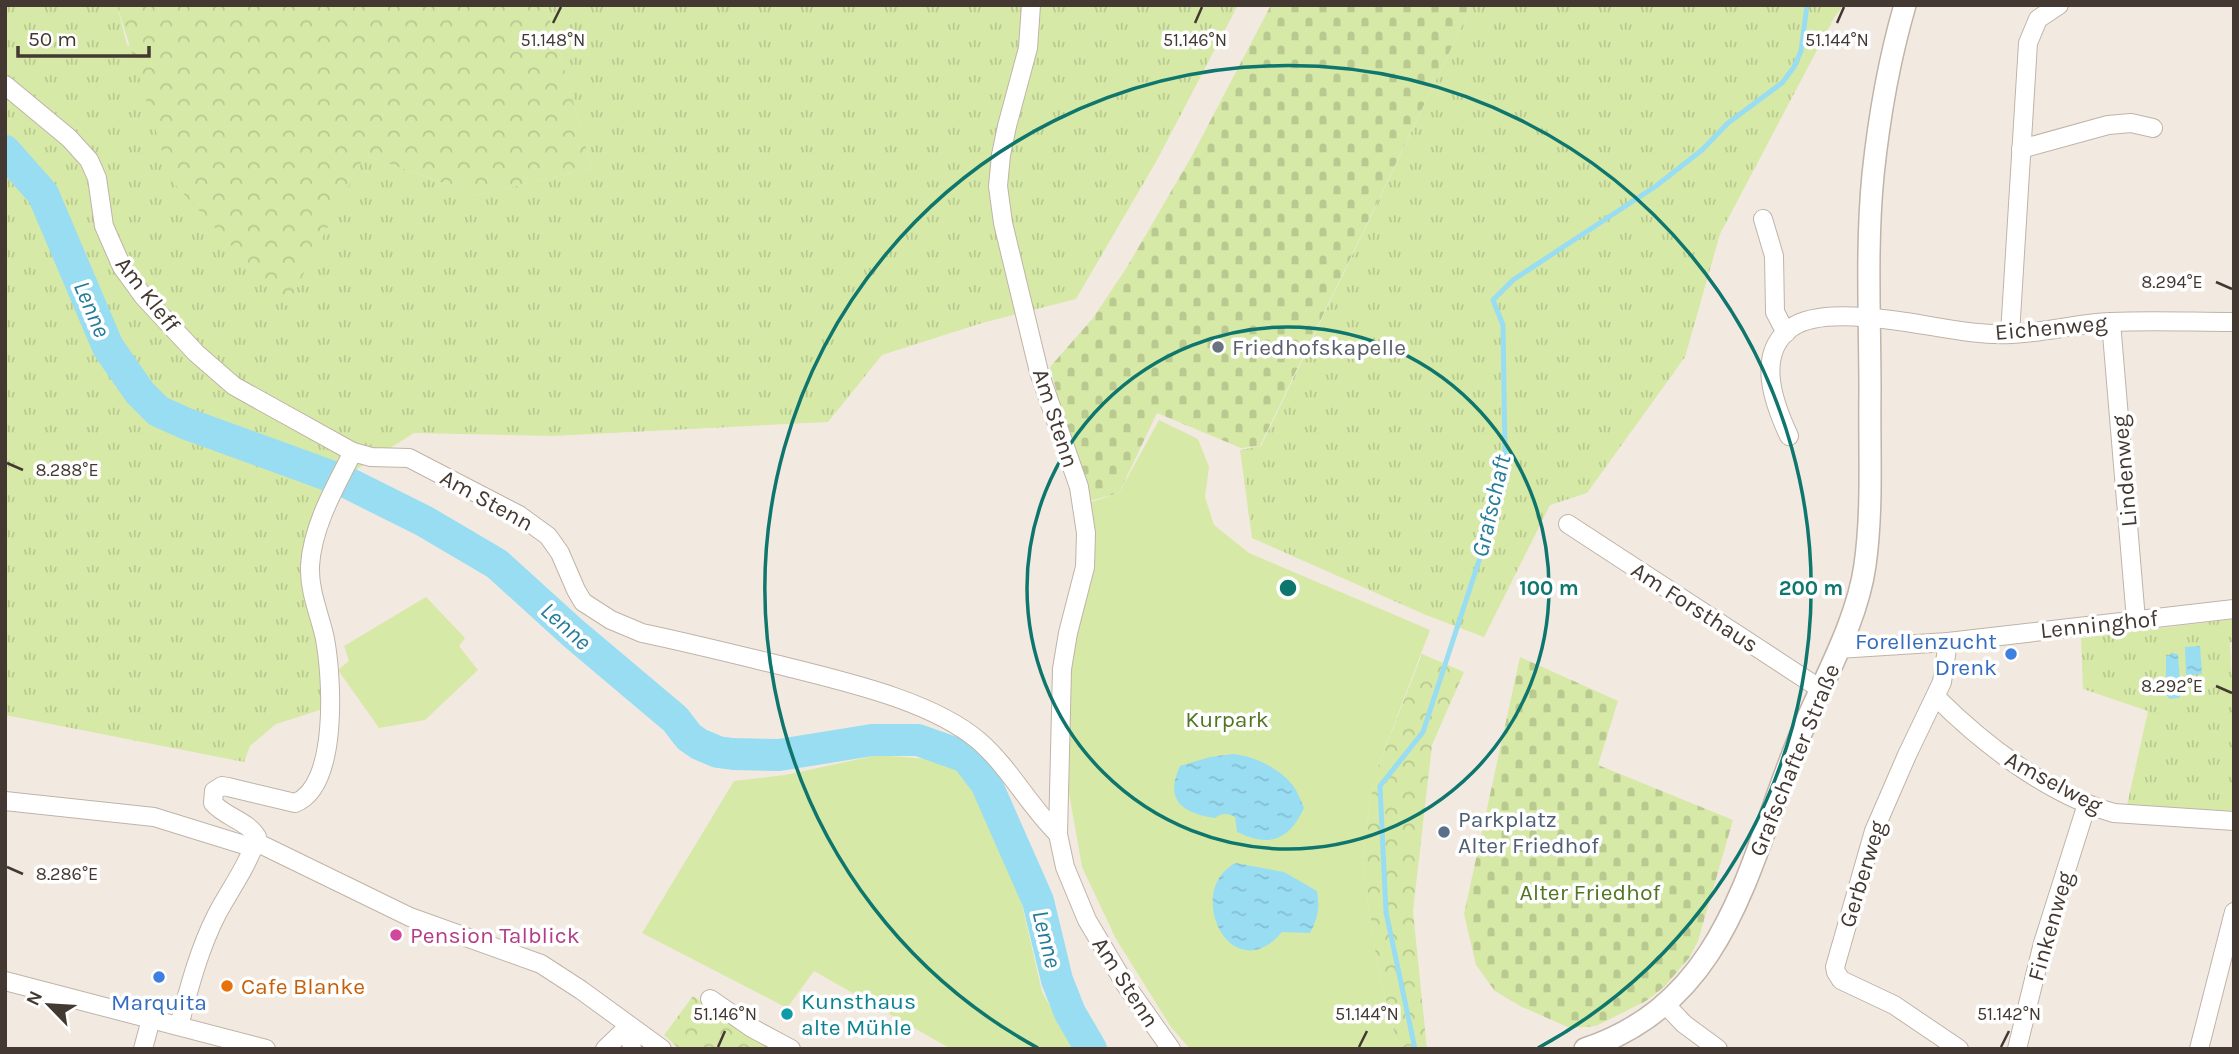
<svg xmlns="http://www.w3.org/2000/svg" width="2239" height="1054" font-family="Karla,sans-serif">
<defs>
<pattern id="grass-tufts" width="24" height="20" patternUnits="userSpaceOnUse" patternTransform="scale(1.75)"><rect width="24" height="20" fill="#d6e9a7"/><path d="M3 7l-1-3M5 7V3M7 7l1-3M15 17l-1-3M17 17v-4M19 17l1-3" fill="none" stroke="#b9c990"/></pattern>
<pattern id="forest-crowns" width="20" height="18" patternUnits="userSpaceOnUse" patternTransform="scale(1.75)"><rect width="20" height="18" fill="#d6e9a7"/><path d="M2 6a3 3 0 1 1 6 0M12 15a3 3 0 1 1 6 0" fill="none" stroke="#b9c990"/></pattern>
<pattern id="cemetery-stones" width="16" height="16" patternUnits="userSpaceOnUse" patternTransform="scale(1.75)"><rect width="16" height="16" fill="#d6e9a7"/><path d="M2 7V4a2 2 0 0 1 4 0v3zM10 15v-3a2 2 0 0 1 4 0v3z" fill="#b9c990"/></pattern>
<pattern id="water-ripples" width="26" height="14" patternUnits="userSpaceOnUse" patternTransform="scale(1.75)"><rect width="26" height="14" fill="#99ddf3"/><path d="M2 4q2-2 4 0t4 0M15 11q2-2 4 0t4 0" fill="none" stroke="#85bed1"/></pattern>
</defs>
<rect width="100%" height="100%" fill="#f2eae1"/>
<g fill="url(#grass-tufts)">
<polygon points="5,5 117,5 127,45 365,155 477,195 592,168 546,5 1238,5 1157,160 1076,299 982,323 882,355 828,422 552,436 414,433 330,486 310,537 320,644 323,709 276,724 250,746 244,762 5,715"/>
<polygon points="1472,5 1844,5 1834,18 1720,234 1685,357 1587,493 1550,505 1484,637 1426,615 1252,538 1240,450 1261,446"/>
<polygon points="2234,619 2234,640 2230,643 2232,682 2234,683 2234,811 2127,805 2148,711 2083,689 2081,638"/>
</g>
<g fill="url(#forest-crowns)">
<polygon points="117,5 546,5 592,168 477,195 365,155 287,306 171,180"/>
<polygon points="1422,654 1464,672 1432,745 1413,911 1427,1049 1398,1049 1377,963 1362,861 1374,777"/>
<polygon points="693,996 755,1039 777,1049 679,1049 664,1035"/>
</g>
<g fill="url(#cemetery-stones)">
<polygon points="1271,5 1472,5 1260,446 1241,448 1157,413 1119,493 1086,502 1050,367 1093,318 1127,267 1193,154"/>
<polygon points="1520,657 1618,701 1598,765 1733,820 1698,941 1689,958 1664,987 1646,1001 1596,1026 1570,1028 1520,1006 1495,991 1476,965 1464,914"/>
</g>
<g fill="#d6e9a7">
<polygon points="1159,420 1198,439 1209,467 1205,497 1214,525 1249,553 1430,630 1374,777 1362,861 1377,963 1398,1049 1190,1049 1171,1027 1116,939 1082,867 1066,776 1070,656 1088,503 1119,493"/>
<polygon points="426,597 465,638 459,646 478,670 425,720 379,728 338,670 349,661 344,646"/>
<polygon points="878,755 941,760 955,766 1006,835 1042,992 1074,1049 951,1049 814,971 787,1008 642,933 734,781 785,775"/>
</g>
<g fill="url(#water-ripples)">
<polygon points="2200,646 2202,674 2186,675 2185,647"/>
<polygon points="2174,653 2178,655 2181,695 2179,698 2170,699 2166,695 2166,656"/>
<path d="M1233,754C1255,756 1281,769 1294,787C1298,793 1301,801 1304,808C1289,840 1270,848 1237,832L1235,817C1227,813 1222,813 1215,818C1182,813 1164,800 1180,766L1210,757Z"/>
<path d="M1236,863L1284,872L1317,891C1320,907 1318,918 1310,933L1282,932C1230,992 1183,889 1236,863Z"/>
</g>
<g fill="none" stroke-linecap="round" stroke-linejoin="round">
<polyline stroke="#99ddf3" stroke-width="5" points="1415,1049 1386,912 1380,786 1423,732 1489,530 1505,455 1503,325 1493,300 1513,280 1656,186 1702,150 1728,123 1782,83 1794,67 1801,51 1807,5"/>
<polyline stroke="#99ddf3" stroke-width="32" points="5,151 43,194 108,347 140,393 158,411 187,424 344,481 424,521 497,564 573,633 675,719 689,737 699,744 718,752 733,754 779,755 872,740 918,740 966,757 986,783 1038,901 1057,980 1070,1013 1091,1049"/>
<g stroke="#c0b3a7" stroke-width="20">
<g id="minor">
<polyline points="1031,5 1028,48 1007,126 1001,155 998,186 1003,223 1039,372 1079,487 1086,533 1085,567 1068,633 1062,669 1058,834 1065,867 1087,920 1125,984 1171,1049"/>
<path d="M5,85L69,138L89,160L97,178L104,226L122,267L143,296L196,353L234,386L353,452L371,457L409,458L519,515L548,536L560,553L576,590L583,602L611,620L642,633C690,643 738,655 787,667C846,682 932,701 979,741C1010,768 1029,806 1058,834"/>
<polyline points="2021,149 2108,125 2131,123 2153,128"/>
<polyline points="1763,219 1774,256 1775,312 1786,333"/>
<polyline points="2111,322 2136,620"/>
<polyline points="2010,334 2028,43 2038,19 2059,5"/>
<path d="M1789,436C1774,404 1755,354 1791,328C1817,309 1875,318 1906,322C1940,327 1977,336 2011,334C2045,333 2078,323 2111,322C2152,320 2193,322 2234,322"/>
<polyline points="1568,524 1822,690"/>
<polyline points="1948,642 1942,682 1907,755 1874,831 1835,967 1836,972 1841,980 1894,1005 1959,1049"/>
<polyline points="1838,649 1948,642 2234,609"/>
<path d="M1936,697C1983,744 2049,795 2114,813L2234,821"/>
<polyline points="5,801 154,817 254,848"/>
<polyline points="256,842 410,917 541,964 581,990 662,1049"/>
<polyline points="5,981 266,1049"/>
<polyline points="710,999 752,1028 791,1049"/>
<polyline points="1665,1004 1684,1024 1718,1049"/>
<path d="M179,1026C189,988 199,949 217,914C231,888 248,865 257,837C248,821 225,817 213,803L214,791L222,786L228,787L295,803C339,786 332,677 325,639C320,615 309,592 310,566C312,527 335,487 353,452"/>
<polyline points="143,1049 151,1019"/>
<polyline points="605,1049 629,1026 632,1049"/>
<polyline points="2017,1049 2043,943 2087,804"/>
<polyline points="2199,1049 2234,912"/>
</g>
</g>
<g stroke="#c0b3a7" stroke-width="24">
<path id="tertiary" d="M1585,1049C1731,1000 1748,860 1800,736C1822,682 1857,623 1865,565C1873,508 1869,449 1870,393C1870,320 1866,247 1873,175C1879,118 1889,60 1905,5"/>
</g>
<use href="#minor" stroke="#fff" stroke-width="18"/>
<use href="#tertiary" stroke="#fff" stroke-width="21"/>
</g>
<path fill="none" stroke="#433932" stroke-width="2.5" d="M553,23L561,7M1195,23L1202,7M1837,23L1844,7M2216,282L2232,289M7,463L23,470M2216,686L2232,693M7,867L23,874M718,1047L725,1031M1359,1047L1367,1031M2001,1047L2009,1031"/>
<g fill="none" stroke="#0f766e" stroke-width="3.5">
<circle cx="1288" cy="588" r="261"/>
<path d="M1038 1048A523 523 0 1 1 1538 1048"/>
</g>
<circle fill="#6b7280" stroke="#fff" stroke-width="2.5" cx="1218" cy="347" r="7"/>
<g fill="#3f7fe0" stroke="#fff" stroke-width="2.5">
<circle cx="2011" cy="654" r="7"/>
<circle cx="159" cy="977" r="7"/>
</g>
<circle fill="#5c6f8a" stroke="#fff" stroke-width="2.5" cx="1444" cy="832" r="7"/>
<circle fill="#d1479c" stroke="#fff" stroke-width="2.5" cx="396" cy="935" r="7"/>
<circle fill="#e8710a" stroke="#fff" stroke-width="2.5" cx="227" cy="986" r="7"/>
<circle fill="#0f9aa8" stroke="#fff" stroke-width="2.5" cx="787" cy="1014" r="7"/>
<g text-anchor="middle" stroke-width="7" stroke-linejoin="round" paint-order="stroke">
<g font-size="23" fill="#433932" stroke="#fff">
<text transform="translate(148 294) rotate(52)" y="8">Am Kleff</text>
<text transform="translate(2051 327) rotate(-5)" y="8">Eichenweg</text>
<text transform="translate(1056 418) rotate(72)" y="8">Am Stenn</text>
<text transform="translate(2124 471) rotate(-95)" y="8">Lindenweg</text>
<text transform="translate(487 500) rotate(29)" y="8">Am Stenn</text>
<text transform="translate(1695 607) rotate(33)" y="8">Am Forsthaus</text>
<text transform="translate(2099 624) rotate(-6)" y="8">Lenninghof</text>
<text transform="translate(1794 760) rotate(-68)" y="8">Grafschafter Straße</text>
<text transform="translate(2054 782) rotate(28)" y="8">Amselweg</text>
<text transform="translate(1862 874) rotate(-73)" y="8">Gerberweg</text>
<text transform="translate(2050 926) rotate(-74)" y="8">Finkenweg</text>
<text transform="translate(1126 982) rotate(57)" y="8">Am Stenn</text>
</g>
<g font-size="23" fill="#5b616d" stroke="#fff" text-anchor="start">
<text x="1232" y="355">Friedhofskapelle</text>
</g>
<g font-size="23" fill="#366cbe" stroke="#fff" text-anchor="end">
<text x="1997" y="649">Forellenzucht<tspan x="1997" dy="26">Drenk</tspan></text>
<text x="159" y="1010" text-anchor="middle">Marquita</text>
</g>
<g font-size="23" fill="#507623" stroke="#fff">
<text x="1227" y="727">Kurpark</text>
<text x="1590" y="900">Alter Friedhof</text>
</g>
<g font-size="23" fill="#4e5e75" stroke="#fff" text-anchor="start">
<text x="1458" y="827">Parkplatz<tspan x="1458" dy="26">Alter Friedhof</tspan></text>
</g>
<g font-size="23" fill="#b23c85" stroke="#fff" text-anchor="start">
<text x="410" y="943">Pension Talblick</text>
</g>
<g font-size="23" fill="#c56008" stroke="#fff" text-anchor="start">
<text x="241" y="994">Cafe Blanke</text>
</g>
<g font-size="23" fill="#0d838f" stroke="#fff" text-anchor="start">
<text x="801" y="1009">Kunsthaus<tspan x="801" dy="26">alte Mühle</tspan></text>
</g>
<g font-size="24" font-style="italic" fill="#247b9a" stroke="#fff">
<text transform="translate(92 309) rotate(67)" y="8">Lenne</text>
<text transform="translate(1491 506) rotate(-77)" y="8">Grafschaft</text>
<text transform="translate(566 626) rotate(42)" y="8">Lenne</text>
<text transform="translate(1047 939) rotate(76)" y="8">Lenne</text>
</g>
</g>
<g font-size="18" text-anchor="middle" fill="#433932" stroke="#fff" stroke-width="7" stroke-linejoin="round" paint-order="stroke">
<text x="553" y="46">51.148°N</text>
<text x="1195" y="46">51.146°N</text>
<text x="1837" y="46">51.144°N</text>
<text x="2172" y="288">8.294°E</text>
<text x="67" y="476">8.288°E</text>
<text x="2172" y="692">8.292°E</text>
<text x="67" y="880">8.286°E</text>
<text x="725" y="1020">51.146°N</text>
<text x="1367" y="1020">51.144°N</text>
<text x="2009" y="1020">51.142°N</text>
</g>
<circle cx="1288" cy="588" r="10" fill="#0f766e" stroke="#fff" stroke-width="3.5"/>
<g font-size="21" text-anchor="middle" font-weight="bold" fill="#0f766e" stroke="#fff" stroke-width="7" stroke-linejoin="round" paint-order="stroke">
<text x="1549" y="595">100 m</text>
<text x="1811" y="595">200 m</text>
</g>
<rect width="2239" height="1054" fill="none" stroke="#433932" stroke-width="14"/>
<g transform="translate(49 1005) rotate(295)" stroke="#ffffff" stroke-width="5" paint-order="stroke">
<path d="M0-5L12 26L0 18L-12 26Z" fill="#433932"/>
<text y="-10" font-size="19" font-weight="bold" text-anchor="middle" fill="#433932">N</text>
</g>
<path d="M18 46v10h131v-10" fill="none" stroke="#433932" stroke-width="3.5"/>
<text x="28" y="46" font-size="21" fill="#433932" stroke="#ffffff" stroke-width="5" paint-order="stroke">50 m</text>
</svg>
